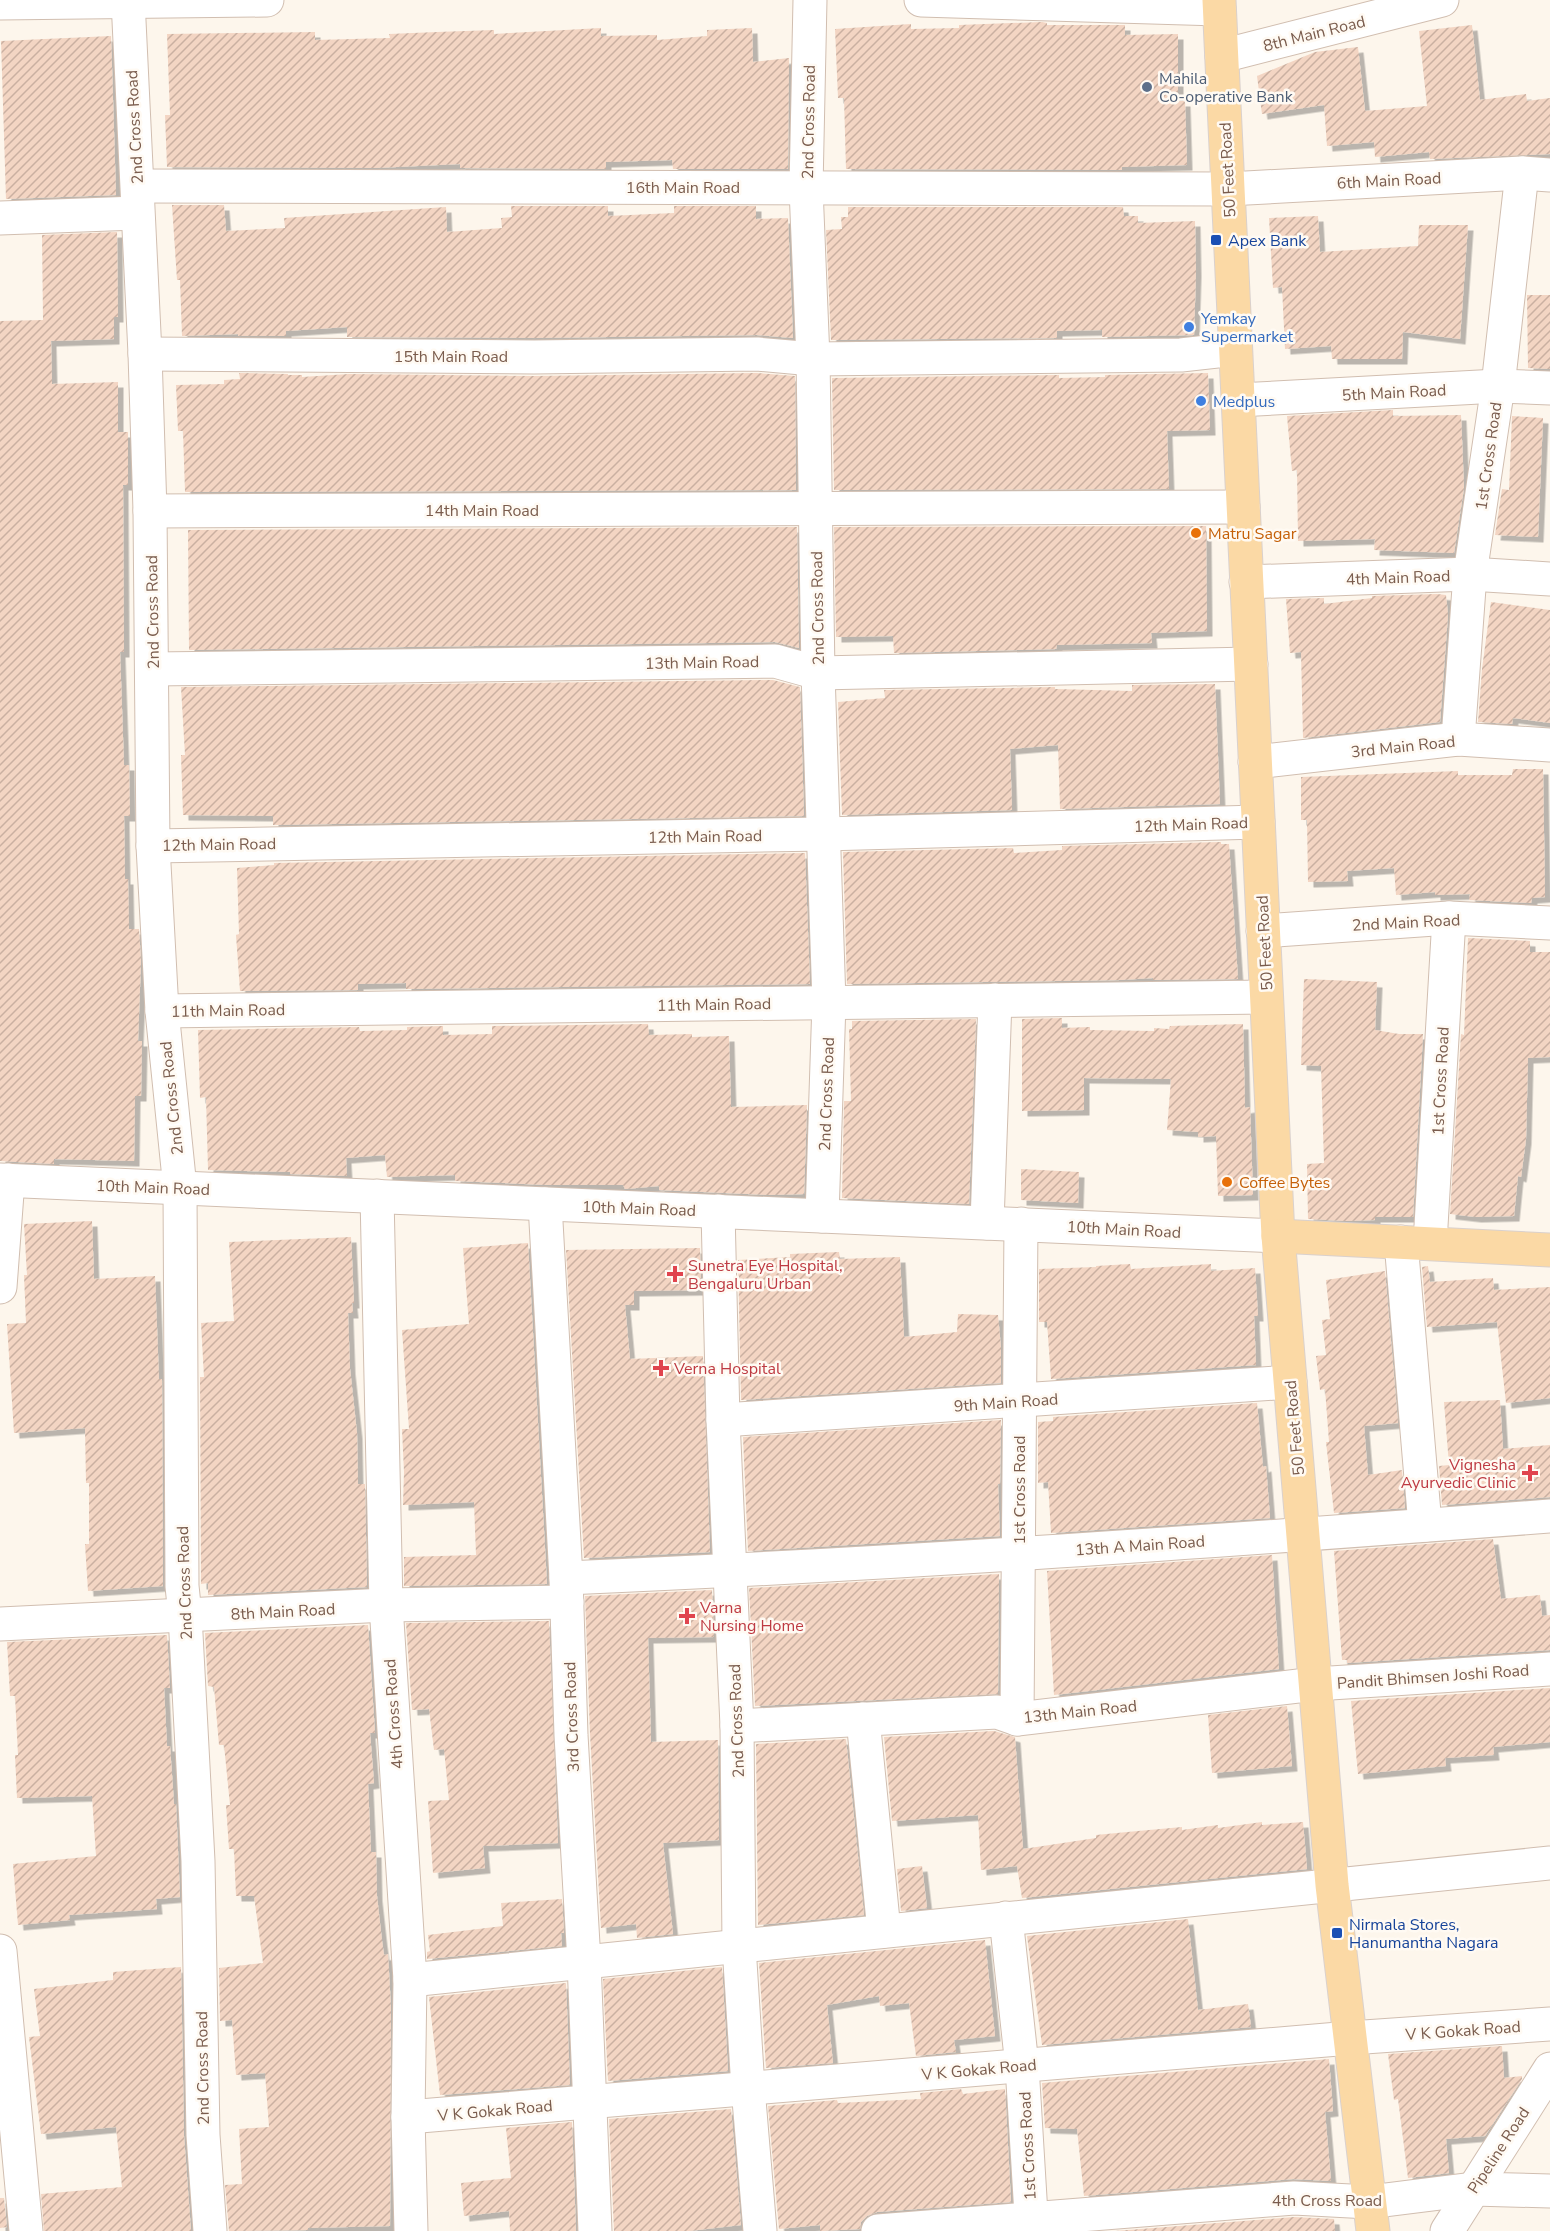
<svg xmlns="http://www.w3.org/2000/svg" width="1550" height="2231" font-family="'Nunito Sans',sans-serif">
<defs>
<pattern id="building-hatch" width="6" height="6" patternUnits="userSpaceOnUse" patternTransform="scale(1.5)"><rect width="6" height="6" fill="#f3d5c3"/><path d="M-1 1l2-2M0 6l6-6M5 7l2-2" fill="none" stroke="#cab0a1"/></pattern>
<filter id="shadow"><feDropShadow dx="5.5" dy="5.5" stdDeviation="0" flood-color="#0004"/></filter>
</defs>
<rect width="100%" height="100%" fill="#fdf6ec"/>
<g fill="url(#building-hatch)" filter="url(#shadow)">
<polygon points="1042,22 1047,23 1047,25 1125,25 1125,35 1178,34 1178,101 1185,101 1187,165 1122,167 1122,170 846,169 844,98 838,98 835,29 911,24 911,29 959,28 959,25"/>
<polygon points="1472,25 1480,100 1526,94 1527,101 1550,98 1550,154 1430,159 1429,152 1375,157 1374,142 1327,146 1324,105 1262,114 1257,76 1315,52 1358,47 1365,111 1427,106 1419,31"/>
<polygon points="601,28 601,36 657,35 657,40 707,36 707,30 752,28 753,62 789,58 788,169 673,169 672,160 606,162 606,169 460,168 460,164 375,168 167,167 165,115 170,115 167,34 315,32 315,40 390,38 389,34 437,32 494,30 494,34"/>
<polygon points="111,36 116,195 6,199 1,41"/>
<polygon points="172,205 224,205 226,231 285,228 284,218 446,207 447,232 502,228 501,218 512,217 511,206 608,206 608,216 674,213 674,206 756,206 756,219 788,218 793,338 757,335 534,338 347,337 347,327 286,331 286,336 238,336 238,334 182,336 180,280 177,280"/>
<polygon points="848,207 1123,207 1124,216 1138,216 1138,223 1195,221 1196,271 1194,335 1102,337 1102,330 1057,331 1057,338 831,340 826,230 842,229 841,217 848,217"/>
<polygon points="1318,216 1320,252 1418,246 1419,225 1468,225 1460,339 1403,332 1402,359 1332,359 1331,346 1285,349 1282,287 1273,288 1269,218"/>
<polygon points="117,232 118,317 114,317 114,339 51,341 52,384 118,382 118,432 128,432 128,485 123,485 124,652 120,652 124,765 129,765 130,816 124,816 125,879 128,879 129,929 139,929 141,961 138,1041 142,1041 141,1096 135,1096 134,1161 54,1159 54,1164 0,1161 0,321 43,320 42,235"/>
<polygon points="1527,295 1550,295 1550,369 1528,368"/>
<polygon points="239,373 288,374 288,375 302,375 302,377 349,374 534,376 756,373 795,376 796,490 185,492 183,431 178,431 176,385 224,384 224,380 240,379"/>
<polygon points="1208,373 1210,430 1167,431 1169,489 834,490 832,378 1059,375 1059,378 1105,377 1105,375"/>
<polygon points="1393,410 1393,416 1461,415 1464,488 1454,553 1374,550 1375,539 1298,541 1297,470 1292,471 1287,416"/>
<polygon points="1512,416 1543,418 1538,537 1495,535 1502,489 1509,490"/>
<polygon points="1206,526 1207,631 1151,633 1152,643 1057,645 1056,649 894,653 893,636 836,637 834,527"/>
<polygon points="797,527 799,648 775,642 189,650 188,530"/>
<polygon points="1437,594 1446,595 1448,615 1440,722 1303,738 1301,652 1290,653 1286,599 1324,598 1324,604 1372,598 1372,596"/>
<polygon points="1491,602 1550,610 1550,723 1513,718 1512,724 1478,722 1482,669"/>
<polygon points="773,680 800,687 804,816 273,825 273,816 183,815 181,755 185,755 181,687"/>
<polygon points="1215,684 1220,804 1060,809 1058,745 1010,749 1012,810 842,815 838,702 885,698 884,690 1055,687 1055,689 1132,691 1132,685"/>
<polygon points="1513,769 1543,769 1545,897 1532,898 1531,903 1469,900 1470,894 1435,895 1435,892 1396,895 1394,868 1347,871 1348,881 1308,882 1307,820 1301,820 1301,777 1458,771 1458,775 1512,775"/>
<polygon points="1221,842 1221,844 1229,844 1238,979 1153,980 1153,978 1120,980 847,984 843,852 1013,848 1014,853 1062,850 1062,846"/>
<polygon points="805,853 810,984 406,989 406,983 358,984 358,990 240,991 236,935 239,934 237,868 274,865 274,863"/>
<polygon points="1468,938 1530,941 1530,952 1550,952 1550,1057 1528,1058 1526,1139 1521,1177 1518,1176 1514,1216 1476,1217 1450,1214 1461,1034 1464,1035"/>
<polygon points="1304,979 1377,982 1375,1030 1399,1034 1423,1034 1413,1217 1375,1217 1375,1220 1346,1221 1308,1219 1307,1164 1324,1163 1321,1066 1301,1065"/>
<polygon points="1062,1018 1062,1028 1090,1027 1090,1030 1154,1031 1154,1028 1169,1029 1170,1026 1243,1024 1245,1108 1250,1107 1253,1195 1218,1196 1216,1136 1198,1137 1198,1132 1167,1130 1171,1079 1084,1078 1084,1110 1022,1111 1022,1019"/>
<polygon points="976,1019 969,1204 842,1198 844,1101 851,1101 849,1029 852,1029 852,1021"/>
<polygon points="648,1024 649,1035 692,1034 692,1037 729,1036 731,1107 807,1105 804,1194 769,1195 659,1190 659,1186 625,1189 623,1185 548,1185 455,1181 455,1175 387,1177 385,1155 346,1158 347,1176 290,1174 290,1172 208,1170 206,1097 200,1098 198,1030 359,1027 360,1031 407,1030 407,1027 443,1026 443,1035 492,1034 492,1026"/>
<polygon points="1021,1169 1079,1172 1078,1203 1021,1200"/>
<polygon points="92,1221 94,1279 155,1276 159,1379 162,1379 163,1586 88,1591 85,1544 89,1544 89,1483 86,1483 85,1428 14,1433 7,1324 26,1323 24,1275 27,1275 24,1224"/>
<polygon points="351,1237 354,1303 352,1303 353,1313 348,1313 350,1369 357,1433 358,1484 365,1484 367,1587 208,1595 208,1583 201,1584 200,1377 204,1377 201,1323 234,1321 229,1242"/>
<polygon points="528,1243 547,1584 404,1586 404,1557 476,1555 474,1502 403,1505 404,1472 402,1429 409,1429 402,1330 469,1324 463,1248"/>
<polygon points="700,1248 701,1290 634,1291 634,1305 625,1305 630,1359 703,1356 710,1552 584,1558 566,1250"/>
<polygon points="839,1252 840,1259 900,1257 904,1337 957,1332 958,1314 998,1315 1001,1348 1001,1383 741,1400 738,1260 790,1257 790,1254"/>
<polygon points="1130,1264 1131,1269 1211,1264 1211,1271 1255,1268 1258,1316 1254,1316 1256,1365 1051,1379 1047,1322 1039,1322 1039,1269 1096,1267 1096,1266"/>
<polygon points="1428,1266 1430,1282 1493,1278 1494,1290 1550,1287 1550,1398 1506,1403 1497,1322 1427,1327 1422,1267"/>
<polygon points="1385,1271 1398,1423 1364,1426 1368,1475 1402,1470 1405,1508 1334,1513 1326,1442 1329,1442 1325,1389 1320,1390 1316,1356 1326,1355 1322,1320 1330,1319 1326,1280"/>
<polygon points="1500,1400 1503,1449 1550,1445 1550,1497 1442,1505 1439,1466 1449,1465 1444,1402"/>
<polygon points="1257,1403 1263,1467 1266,1466 1270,1518 1051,1533 1048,1482 1038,1483 1038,1422 1053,1421 1053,1417"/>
<polygon points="1001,1420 1000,1484 998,1484 1000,1536 748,1551 743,1437"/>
<polygon points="1493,1539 1501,1599 1540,1595 1542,1616 1550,1615 1550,1650 1347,1663 1347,1660 1342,1660 1334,1551"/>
<polygon points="1272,1555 1279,1669 1054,1695 1047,1571"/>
<polygon points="999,1574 998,1694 755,1706 749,1588"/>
<polygon points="712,1590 714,1637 648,1638 651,1742 718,1740 719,1840 663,1843 673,1934 637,1938 636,1924 601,1928 590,1734 585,1596"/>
<polygon points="549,1621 558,1843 483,1846 485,1868 433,1873 428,1801 449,1800 444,1749 434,1750 429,1709 412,1710 406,1623"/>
<polygon points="368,1625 375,1733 370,1733 374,1783 368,1784 371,1852 376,1852 377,1896 382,1941 384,1955 388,1954 391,2008 390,2226 308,2228 308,2230 229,2231 225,2185 242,2184 239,2129 269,2127 265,2073 236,2075 232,2020 220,2021 219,1968 263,1963 254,1896 236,1896 234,1849 229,1849 226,1805 230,1805 224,1745 219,1745 214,1687 208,1686 205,1633"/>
<polygon points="167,1635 170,1688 164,1688 167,1746 170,1746 174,1804 176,1804 180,1897 156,1899 157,1909 69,1915 70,1920 18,1925 13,1864 96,1856 92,1796 17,1798 15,1755 18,1755 15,1696 10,1696 7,1642"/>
<polygon points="1550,1688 1550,1742 1493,1747 1494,1755 1445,1758 1446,1766 1358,1774 1351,1701"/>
<polygon points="1287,1706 1292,1766 1212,1773 1208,1715"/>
<polygon points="994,1731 1015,1737 1023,1849 1096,1838 1096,1835 1138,1831 1182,1827 1182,1830 1218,1825 1218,1828 1262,1822 1262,1825 1303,1822 1307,1869 1022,1898 1017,1866 981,1870 978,1815 892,1821 884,1737"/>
<polygon points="846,1739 864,1915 758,1925 756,1744"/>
<polygon points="922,1866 927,1908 901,1911 897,1869"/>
<polygon points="562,1899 564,1933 561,1933 562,1946 427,1959 427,1952 430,1951 428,1935 503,1926 501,1903"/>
<polygon points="1188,1919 1198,2010 1248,2004 1251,2027 1042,2045 1027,1936"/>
<polygon points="985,1940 995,2036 954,2040 956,2052 916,2056 909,2003 880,2006 879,1996 827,2005 833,2063 766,2068 759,1963"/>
<polygon points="181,1967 184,2136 191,2231 44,2231 41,2194 122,2187 116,2127 41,2134 29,2037 40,2036 34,1989 113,1980 113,1972"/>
<polygon points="722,1967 728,2071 608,2081 603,1979"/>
<polygon points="566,1983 570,2085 440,2095 429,1997"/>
<polygon points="1502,2046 1504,2078 1522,2076 1522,2079 1485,2136 1446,2139 1449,2173 1408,2178 1398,2099 1394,2100 1388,2054"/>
<polygon points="1329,2059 1333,2111 1325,2112 1331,2181 1293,2179 1084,2196 1077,2129 1045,2128 1042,2083"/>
<polygon points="961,2089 963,2094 1005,2089 1011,2202 877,2212 867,2216 861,2222 860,2229 820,2231 820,2225 779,2229 768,2106 837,2100 838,2103 921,2099 920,2093"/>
<polygon points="731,2109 741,2225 689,2231 614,2231 609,2119"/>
<polygon points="572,2122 576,2231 510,2231 509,2211 464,2216 461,2183 511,2178 506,2128"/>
<polygon points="0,2198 4,2198 7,2227 0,2228"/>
<polygon points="1294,2217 1334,2219 1335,2231 1115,2231"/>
</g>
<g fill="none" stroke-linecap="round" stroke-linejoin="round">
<g stroke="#d1beb0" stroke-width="35">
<g id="minor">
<polyline points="128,0 145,354 150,511 153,846 162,1011 180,1188 182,1586 185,1615 198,1861 203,2135 210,2231"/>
<polyline points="810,0 806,188 813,359 818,673 829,1002 822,1216"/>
<polyline points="921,0 1219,9"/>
<polyline points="0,3 267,0"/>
<polyline points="1222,56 1442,0"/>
<polyline points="138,186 1228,189 1522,173 1550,175"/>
<polyline points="0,218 137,213"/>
<polyline points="145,354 534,357 757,354 813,359 1181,355 1235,349"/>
<polyline points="1238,400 1498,386 1550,388"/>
<polyline points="150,511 1243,507"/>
<polyline points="1246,582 1470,574 1550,579"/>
<polyline points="153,669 775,661 818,673 1251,664"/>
<polyline points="1458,739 1470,574 1498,386 1522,173"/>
<polyline points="1255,762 1458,739 1550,745"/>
<polyline points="153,846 824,834 1258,822"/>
<polyline points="1263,931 1449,918 1550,923"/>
<polyline points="162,1011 1266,997"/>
<polyline points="0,1180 1278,1236"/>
<polyline points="377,1196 386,1605 410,1980 408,2117 411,2231"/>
<polyline points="545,1204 566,1578 571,1735 584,1962 595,2231"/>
<polyline points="718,1211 723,1420 737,1726 739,1946 748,2088 760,2231"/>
<polyline points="987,1223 995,1000"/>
<polyline points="1401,1242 1425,1525"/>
<polyline points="1430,1243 1449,918"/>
<polyline points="0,1287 8,1180"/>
<polyline points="723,1420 1290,1382"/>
<path d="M566,1578C894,1564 1222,1541 1550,1516"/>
<polyline points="0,1624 386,1605 567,1602"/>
<polyline points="863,1719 884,1931"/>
<polyline points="1017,1719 1021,1224"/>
<polyline points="737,1726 997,1712 1017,1719 1315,1684 1550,1669"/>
<polyline points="1006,1918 1022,2066 1032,2231"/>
<polyline points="0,1951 26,2231"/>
<polyline points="410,1980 1550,1863"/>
<polyline points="408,2117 1350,2038 1550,2024"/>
<polyline points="878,2231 1294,2198 1369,2202 1473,2189 1550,2191"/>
<polyline points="1447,2231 1550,2069"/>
</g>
</g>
<g stroke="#dad1cd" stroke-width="35">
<g id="major">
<polyline points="1219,0 1278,1236 1332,1885 1373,2231"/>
<polyline points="1278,1236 1550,1250"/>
</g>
</g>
<use href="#minor" stroke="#fff" stroke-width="33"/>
<use href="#major" stroke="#fbd9a5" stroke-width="33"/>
</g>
<circle fill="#5c6f8a" stroke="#fffaf3" stroke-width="2" cx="1147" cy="87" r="6"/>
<g fill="#1a4fb4" stroke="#fffaf3" stroke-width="2">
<rect x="1210" y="234" width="12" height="12" rx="3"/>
<rect x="1331" y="1927" width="12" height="12" rx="3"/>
</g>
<g fill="#3f7fe0" stroke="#fffaf3" stroke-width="2">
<circle cx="1189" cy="327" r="6"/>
<circle cx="1201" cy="401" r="6"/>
</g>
<g fill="#e8710a" stroke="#fffaf3" stroke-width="2">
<circle cx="1196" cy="533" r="6"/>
<circle cx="1227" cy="1182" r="6"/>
</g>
<g fill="#e0444e" stroke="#fffaf3" stroke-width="2">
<path d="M672 1265h6v6h6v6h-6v6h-6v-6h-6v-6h6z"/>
<path d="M658 1359h6v6h6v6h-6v6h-6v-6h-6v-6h6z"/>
<path d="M1527 1464h6v6h6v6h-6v6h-6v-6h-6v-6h6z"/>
<path d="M684 1607h6v6h6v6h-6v6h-6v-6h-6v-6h6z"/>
</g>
<g text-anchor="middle" stroke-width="5" stroke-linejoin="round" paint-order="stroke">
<g font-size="16" fill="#7a5c4d" stroke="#fffaf3">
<text transform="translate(1314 33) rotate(-14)" y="6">8th Main Road</text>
<text transform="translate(808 122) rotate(-89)" y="6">2nd Cross Road</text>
<text transform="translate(134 127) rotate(-93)" y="6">2nd Cross Road</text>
<text transform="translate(1227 170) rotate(-93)" y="6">50 Feet Road</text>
<text transform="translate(1389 180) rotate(-3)" y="6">6th Main Road</text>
<text x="683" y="193">16th Main Road</text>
<text x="451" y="362">15th Main Road</text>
<text transform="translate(1394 392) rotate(-3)" y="6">5th Main Road</text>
<text transform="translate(1488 456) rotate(-82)" y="6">1st Cross Road</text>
<text x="482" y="516">14th Main Road</text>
<text transform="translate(1398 577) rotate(-2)" y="6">4th Main Road</text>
<text transform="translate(817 608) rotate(-91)" y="6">2nd Cross Road</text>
<text transform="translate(152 612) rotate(-91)" y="6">2nd Cross Road</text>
<text transform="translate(702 662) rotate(-1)" y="6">13th Main Road</text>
<text transform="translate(1403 746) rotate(-6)" y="6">3rd Main Road</text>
<text transform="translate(1191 824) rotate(-2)" y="6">12th Main Road</text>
<text transform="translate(705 836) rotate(-1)" y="6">12th Main Road</text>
<text transform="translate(219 844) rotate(-1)" y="6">12th Main Road</text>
<text transform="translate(1406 922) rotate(-3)" y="6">2nd Main Road</text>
<text transform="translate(1264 943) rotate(-93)" y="6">50 Feet Road</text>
<text transform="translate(714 1004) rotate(-1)" y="6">11th Main Road</text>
<text transform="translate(228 1010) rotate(-1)" y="6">11th Main Road</text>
<text transform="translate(1440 1081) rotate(-87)" y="6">1st Cross Road</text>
<text transform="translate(826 1094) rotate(-88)" y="6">2nd Cross Road</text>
<text transform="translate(171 1098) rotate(-96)" y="6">2nd Cross Road</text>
<text transform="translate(153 1187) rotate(2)" y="6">10th Main Road</text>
<text transform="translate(639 1208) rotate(2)" y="6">10th Main Road</text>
<text transform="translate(1124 1229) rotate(3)" y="6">10th Main Road</text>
<text transform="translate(1006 1402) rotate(-4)" y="6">9th Main Road</text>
<text transform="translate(1294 1428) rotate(-95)" y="6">50 Feet Road</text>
<text transform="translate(1019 1490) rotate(-90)" y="6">1st Cross Road</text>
<text transform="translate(1140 1545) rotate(-4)" y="6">13th A Main Road</text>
<text transform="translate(184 1583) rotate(-92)" y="6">2nd Cross Road</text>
<text transform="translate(283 1611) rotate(-3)" y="6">8th Main Road</text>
<text transform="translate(1433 1676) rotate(-4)" y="6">Pandit Bhimsen Joshi Road</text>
<text transform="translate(1080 1711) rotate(-6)" y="6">13th Main Road</text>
<text transform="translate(393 1714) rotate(-94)" y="6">4th Cross Road</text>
<text transform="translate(571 1717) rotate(-92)" y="6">3rd Cross Road</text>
<text transform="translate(736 1721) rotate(-92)" y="6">2nd Cross Road</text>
<text transform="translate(1463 2030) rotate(-4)" y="6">V K Gokak Road</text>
<text transform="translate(202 2068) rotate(-91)" y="6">2nd Cross Road</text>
<text transform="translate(979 2069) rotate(-5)" y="6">V K Gokak Road</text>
<text transform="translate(495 2110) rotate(-5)" y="6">V K Gokak Road</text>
<text transform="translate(1027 2146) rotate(-93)" y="6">1st Cross Road</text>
<text transform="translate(1498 2150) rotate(-57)" y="6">Pipeline Road</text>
<text x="1327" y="2206">4th Cross Road</text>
</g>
<g font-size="16" fill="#4e5e75" stroke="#fffaf3" text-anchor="start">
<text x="1159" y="84">Mahila<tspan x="1159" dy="18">Co-operative Bank</tspan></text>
</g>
<g font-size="16" fill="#164399" stroke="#fffaf3" text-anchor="start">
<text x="1228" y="246">Apex Bank</text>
<text x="1349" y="1930">Nirmala Stores,<tspan x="1349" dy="18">Hanumantha Nagara</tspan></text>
</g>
<g font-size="16" fill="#366cbe" stroke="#fffaf3" text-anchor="start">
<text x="1201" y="324">Yemkay<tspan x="1201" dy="18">Supermarket</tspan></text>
<text x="1213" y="407">Medplus</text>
</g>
<g font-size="16" fill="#c56008" stroke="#fffaf3" text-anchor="start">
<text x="1208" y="539">Matru Sagar</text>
<text x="1239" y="1188">Coffee Bytes</text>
</g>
<g font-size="16" fill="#be3a42" stroke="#fffaf3" text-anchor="start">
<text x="688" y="1271">Sunetra Eye Hospital,<tspan x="688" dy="18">Bengaluru Urban</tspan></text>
<text x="674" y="1374">Verna Hospital</text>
<text x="1516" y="1470" text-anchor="end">Vignesha<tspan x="1516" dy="18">Ayurvedic Clinic</tspan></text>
<text x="700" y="1613">Varna<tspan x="700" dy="18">Nursing Home</tspan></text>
</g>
</g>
</svg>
